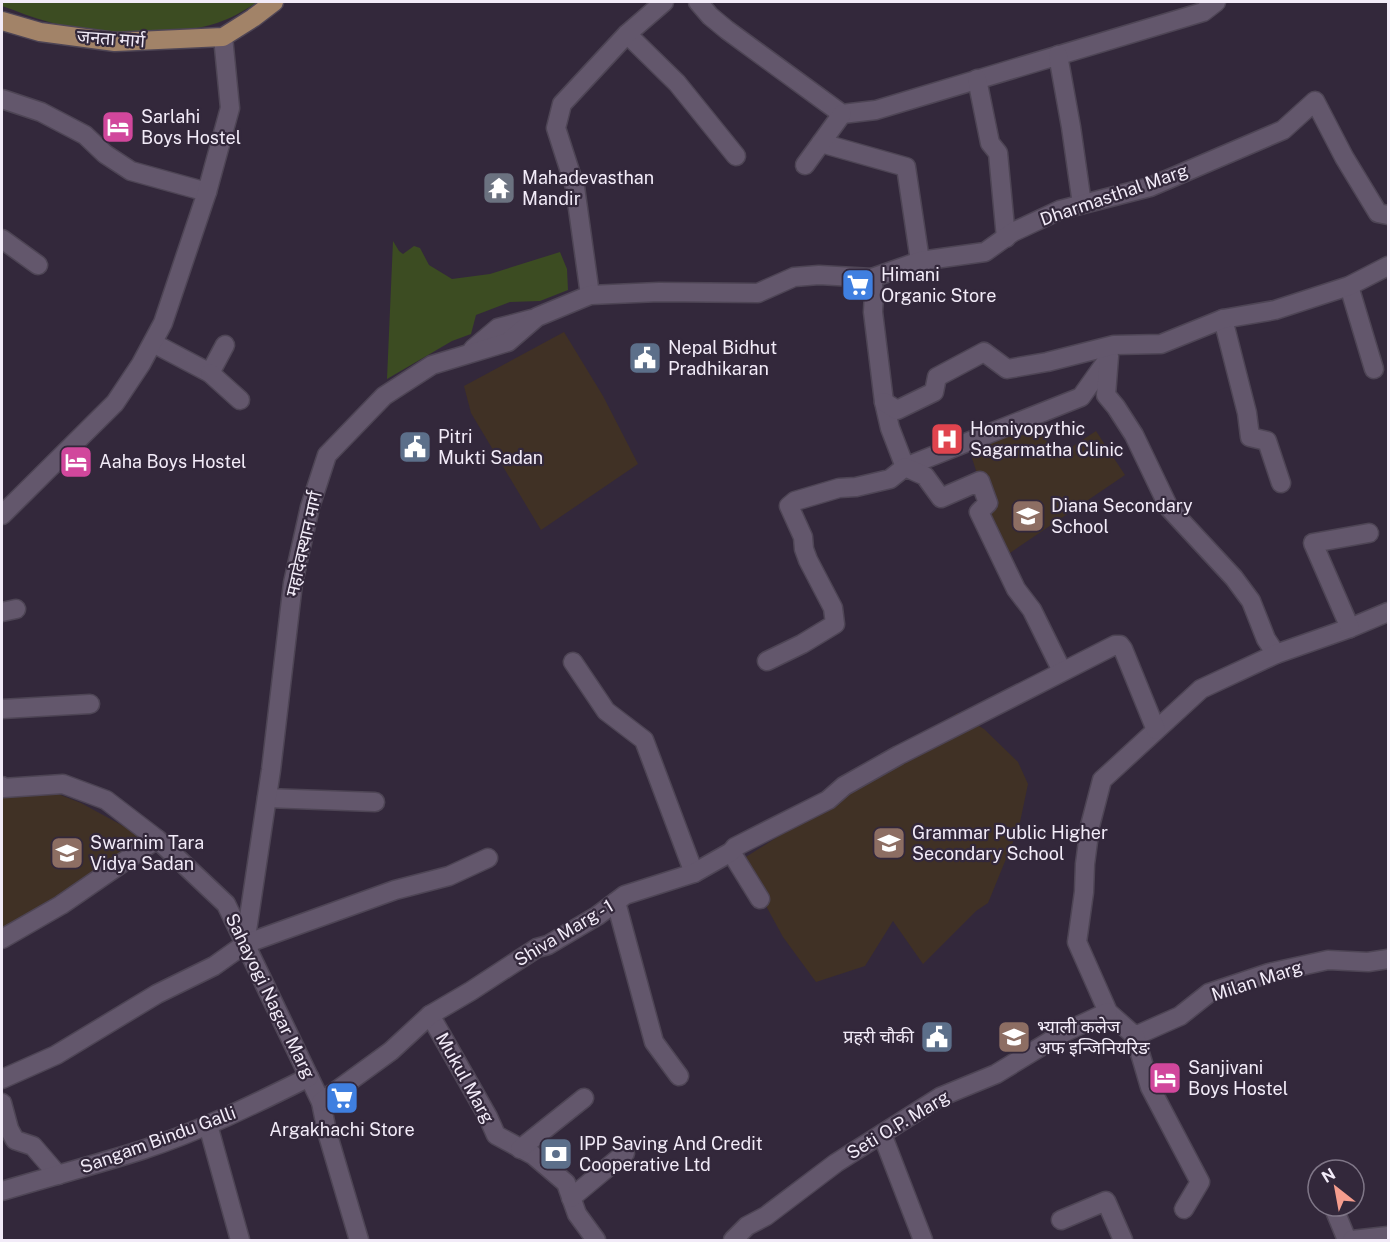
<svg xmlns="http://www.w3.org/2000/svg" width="1390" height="1242" font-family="'Public Sans','Noto Sans Devanagari',sans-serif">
<rect width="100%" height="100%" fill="#33283b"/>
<g fill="#403125">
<polygon points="564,332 603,396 638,464 541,530 471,413 464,386"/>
<polygon points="1037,428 1058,456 1096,431 1125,475 1004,557 970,452 1008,436 1023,435"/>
<polygon points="957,713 984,729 1018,762 1028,784 1019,827 988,903 976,911 923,964 893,921 865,966 816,982 783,937 741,860 892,764 943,728"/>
<polygon points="22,780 81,803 149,840 29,922 2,927 2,799"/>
</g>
<g fill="#3c4c22">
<path d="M2,2H258C245,10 232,18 217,23C176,37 92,34 49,22C33,18 17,11 2,6Z"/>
<polygon points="393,241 399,251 403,254 414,246 420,248 429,265 452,279 490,274 560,252 567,269 568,290 540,301 510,302 476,315 471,334 452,341 387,379"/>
</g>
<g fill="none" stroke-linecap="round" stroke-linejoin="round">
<g stroke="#4e4555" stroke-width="21">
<g id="minor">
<polyline points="698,2 710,16 727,30 842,114 876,110 1203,12 1216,2"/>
<polyline points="627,34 677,83 736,156"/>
<polyline points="1058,55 1071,127 1082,204"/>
<polyline points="977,79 990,143 998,153 1006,238"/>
<polyline points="2,99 41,112 85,135 105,154 131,171 207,192"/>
<polyline points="821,143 906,167 920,261"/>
<polyline points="805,165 842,114"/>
<polyline points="2,239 38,265"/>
<polyline points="872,278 874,293 873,312 884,402 890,428 905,467 1081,397 1108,359"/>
<polyline points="1349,286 1374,369"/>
<polyline points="590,295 575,187 556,128 562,104 627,34 664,2"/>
<polyline points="1223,319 1247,413 1250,437 1267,441 1281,483"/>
<polyline points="153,343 210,373 225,345"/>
<polyline points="473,349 498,328 532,319"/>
<polyline points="1109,356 1106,395 1116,407 1134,435 1169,508 1234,578 1251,601 1266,639 1276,654"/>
<polyline points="210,373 240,400"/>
<polyline points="884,402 897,410 934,392 937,377 984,352 1007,369 1047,362 1114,345 1161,344 1223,319 1275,310 1349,286 1388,266"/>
<polyline points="2,515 115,403 141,364 163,323 207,192 230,108 223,37"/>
<polyline points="2,612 16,609"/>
<polyline points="1388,612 1350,628 1276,654 1201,689 1102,780 1090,826 1085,864 1084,892 1077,942 1108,1012 1135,1036 1180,1016 1209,993 1269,973 1328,960 1368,962 1388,959"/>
<polyline points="1350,628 1313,543 1369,533"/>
<polyline points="767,661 802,644 835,624 833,608 808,560 804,549 803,537 789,506 795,501 839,488 856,487 890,479 905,467 925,476 941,498 980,481 988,503 979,512 1016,589 1032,610 1062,671"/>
<polyline points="573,662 606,711 644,740 694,873"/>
<polyline points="2,709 90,704"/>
<polyline points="2,786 3,788 63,784 106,800 157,839 226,904 321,1102 327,1132 359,1240"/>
<polyline points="267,798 375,802"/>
<polyline points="731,852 760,899"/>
<polyline points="616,902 654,1042 679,1076"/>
<polyline points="2,939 61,905 157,839"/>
<polyline points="245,944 271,770 293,583 310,507 327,455 384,396 432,365 508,342 537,317 590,295 659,292 758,293 794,277 819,275 872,278 920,261 985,252 1013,232 1060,210 1150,187 1283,130 1315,101 1344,157 1378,213 1388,215"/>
<polyline points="430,1015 488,1117 496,1135 533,1155 566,1183 577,1214 596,1240"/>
<polyline points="1135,1036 1150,1087 1200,1182 1184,1209"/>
<polyline points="2,1079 56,1055 157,994 214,966 245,944 395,890 449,876 488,858"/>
<polyline points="321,1102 391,1051 430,1015 471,991 537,948 548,945 597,916 625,895 694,873 731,852 735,847 828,800 844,786 899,755 1115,645 1120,645 1123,649 1156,730"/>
<polyline points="2,1103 9,1129 15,1140 33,1146 58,1175"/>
<polyline points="208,1125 240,1240"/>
<polyline points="882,1134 923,1240"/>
<polyline points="520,1149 584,1098"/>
<path d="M2,1191C48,1177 95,1165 142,1150C200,1131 255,1104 309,1077"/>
<polyline points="571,1198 625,1153"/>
<polyline points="1333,1206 1347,1240"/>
<polyline points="1061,1220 1106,1201 1123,1240"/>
<polyline points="733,1240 747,1226 766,1216 836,1163 940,1097 996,1074 1065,1032 1108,1012"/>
<polyline points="1352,1240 1388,1236"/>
</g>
</g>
<g stroke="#4e4555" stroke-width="21">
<polyline id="major" points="2,21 40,32 115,42 223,37 253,18 274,2"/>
</g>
<use href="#minor" stroke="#63576c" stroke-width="18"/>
<use href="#major" stroke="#a28368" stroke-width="18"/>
</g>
<defs>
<g id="hotel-square" transform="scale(1.725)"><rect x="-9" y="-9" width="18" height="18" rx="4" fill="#d1479c" stroke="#33283b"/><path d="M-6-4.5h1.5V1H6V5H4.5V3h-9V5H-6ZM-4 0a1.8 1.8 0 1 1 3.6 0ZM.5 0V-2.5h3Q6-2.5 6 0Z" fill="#fff"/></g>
<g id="temple-square" transform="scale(1.725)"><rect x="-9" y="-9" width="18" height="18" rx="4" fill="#6b7280" stroke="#33283b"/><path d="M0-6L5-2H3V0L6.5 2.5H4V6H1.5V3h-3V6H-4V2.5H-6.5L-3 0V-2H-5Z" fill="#fff"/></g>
<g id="supermarket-square" transform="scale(1.725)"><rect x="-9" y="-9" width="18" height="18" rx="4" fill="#3f7fe0" stroke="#33283b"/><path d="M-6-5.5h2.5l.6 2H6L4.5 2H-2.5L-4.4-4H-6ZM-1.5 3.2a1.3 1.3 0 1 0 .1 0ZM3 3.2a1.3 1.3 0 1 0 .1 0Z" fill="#fff"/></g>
<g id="civic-square" transform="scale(1.725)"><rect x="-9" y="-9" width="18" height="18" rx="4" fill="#5c6f8a" stroke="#33283b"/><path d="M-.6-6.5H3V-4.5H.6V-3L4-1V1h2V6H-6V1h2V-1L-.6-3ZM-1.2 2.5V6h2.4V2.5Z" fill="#fff"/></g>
<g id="hospital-square" transform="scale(1.725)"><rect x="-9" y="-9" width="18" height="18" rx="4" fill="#e0444e" stroke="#33283b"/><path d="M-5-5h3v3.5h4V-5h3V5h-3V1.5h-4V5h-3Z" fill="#fff"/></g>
<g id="school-square" transform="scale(1.725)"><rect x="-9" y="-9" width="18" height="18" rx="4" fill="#8d6e63" stroke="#33283b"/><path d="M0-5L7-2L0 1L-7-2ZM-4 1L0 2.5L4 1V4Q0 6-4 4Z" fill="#fff"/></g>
<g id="university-square" transform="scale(1.725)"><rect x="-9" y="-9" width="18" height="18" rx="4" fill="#8d6e63" stroke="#33283b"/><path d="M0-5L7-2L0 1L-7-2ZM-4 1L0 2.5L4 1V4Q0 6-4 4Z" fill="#fff"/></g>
<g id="bank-square" transform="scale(1.725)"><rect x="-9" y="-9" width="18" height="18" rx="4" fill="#5c6f8a" stroke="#33283b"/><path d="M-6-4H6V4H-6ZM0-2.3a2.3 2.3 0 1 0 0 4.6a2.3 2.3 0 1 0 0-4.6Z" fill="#fff"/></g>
</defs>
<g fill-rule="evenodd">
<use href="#hotel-square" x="118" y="127"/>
<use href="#temple-square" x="499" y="188"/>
<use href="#supermarket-square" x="858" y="285"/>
<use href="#civic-square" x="645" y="358"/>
<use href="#hospital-square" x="947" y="439"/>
<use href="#civic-square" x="415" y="447"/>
<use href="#hotel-square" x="76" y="462"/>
<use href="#school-square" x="1028" y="516"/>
<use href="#school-square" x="889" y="843"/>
<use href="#school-square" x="67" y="853"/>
<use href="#civic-square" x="937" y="1037"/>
<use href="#university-square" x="1014" y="1037"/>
<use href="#hotel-square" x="1165" y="1078"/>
<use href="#supermarket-square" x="342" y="1098"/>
<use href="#bank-square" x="556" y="1154"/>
</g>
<g text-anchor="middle" stroke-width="4.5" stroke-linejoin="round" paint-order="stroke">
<g font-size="18" fill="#f2ebf8" stroke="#33283b">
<text transform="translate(111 39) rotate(4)" y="6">जनता मार्ग</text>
<text transform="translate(1114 195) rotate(-19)" y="6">Dharmasthal Marg</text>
<text transform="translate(304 544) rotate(-77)" y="6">महादेवस्थान मार्ग</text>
<text transform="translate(564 933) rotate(-31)" y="6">Shiva Marg - 1</text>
<text transform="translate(1257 981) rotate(-18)" y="6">Milan Marg</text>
<text transform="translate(270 996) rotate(64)" y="6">Sahayogi Nagar Marg</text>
<text transform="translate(465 1078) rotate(61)" y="6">Mukul Marg</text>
<text transform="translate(898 1125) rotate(-31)" y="6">Seti O.P. Marg</text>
<text transform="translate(158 1140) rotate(-20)" y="6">Sangam Bindu Galli</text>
</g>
<g font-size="18" fill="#f2ebf8" stroke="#33283b" text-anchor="start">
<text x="141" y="123">Sarlahi<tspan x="141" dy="21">Boys Hostel</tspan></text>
<text x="522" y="184">Mahadevasthan<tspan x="522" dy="21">Mandir</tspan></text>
<text x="881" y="281">Himani<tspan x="881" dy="21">Organic Store</tspan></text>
<text x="668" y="354">Nepal Bidhut<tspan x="668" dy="21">Pradhikaran</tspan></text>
<text x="970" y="435">Homiyopythic<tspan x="970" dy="21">Sagarmatha Clinic</tspan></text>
<text x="438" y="443">Pitri<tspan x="438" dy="21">Mukti Sadan</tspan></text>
<text x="99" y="468">Aaha Boys Hostel</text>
<text x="1051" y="512">Diana Secondary<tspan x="1051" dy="21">School</tspan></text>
<text x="912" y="839">Grammar Public Higher<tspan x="912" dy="21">Secondary School</tspan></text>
<text x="90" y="849">Swarnim Tara<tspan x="90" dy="21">Vidya Sadan</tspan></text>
<text x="1037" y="1033">भ्याली कलेज<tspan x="1037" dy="21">अफ इन्जिनियरिङ</tspan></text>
<text x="914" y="1043" text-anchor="end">प्रहरी चौकी</text>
<text x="1188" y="1074">Sanjivani<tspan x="1188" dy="21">Boys Hostel</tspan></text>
<text x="342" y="1136" text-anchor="middle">Argakhachi Store</text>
<text x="579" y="1150">IPP Saving And Credit<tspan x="579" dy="21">Cooperative Ltd</tspan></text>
</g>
</g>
<rect width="1390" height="1242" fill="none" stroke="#f2ebf8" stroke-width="6"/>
<g transform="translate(1336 1188) rotate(329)"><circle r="28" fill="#33283b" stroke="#7f7687" stroke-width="1.5"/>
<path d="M0-4.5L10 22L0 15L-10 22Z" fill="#f59d8e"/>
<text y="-9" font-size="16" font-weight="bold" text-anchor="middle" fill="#f2ebf8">N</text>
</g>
</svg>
